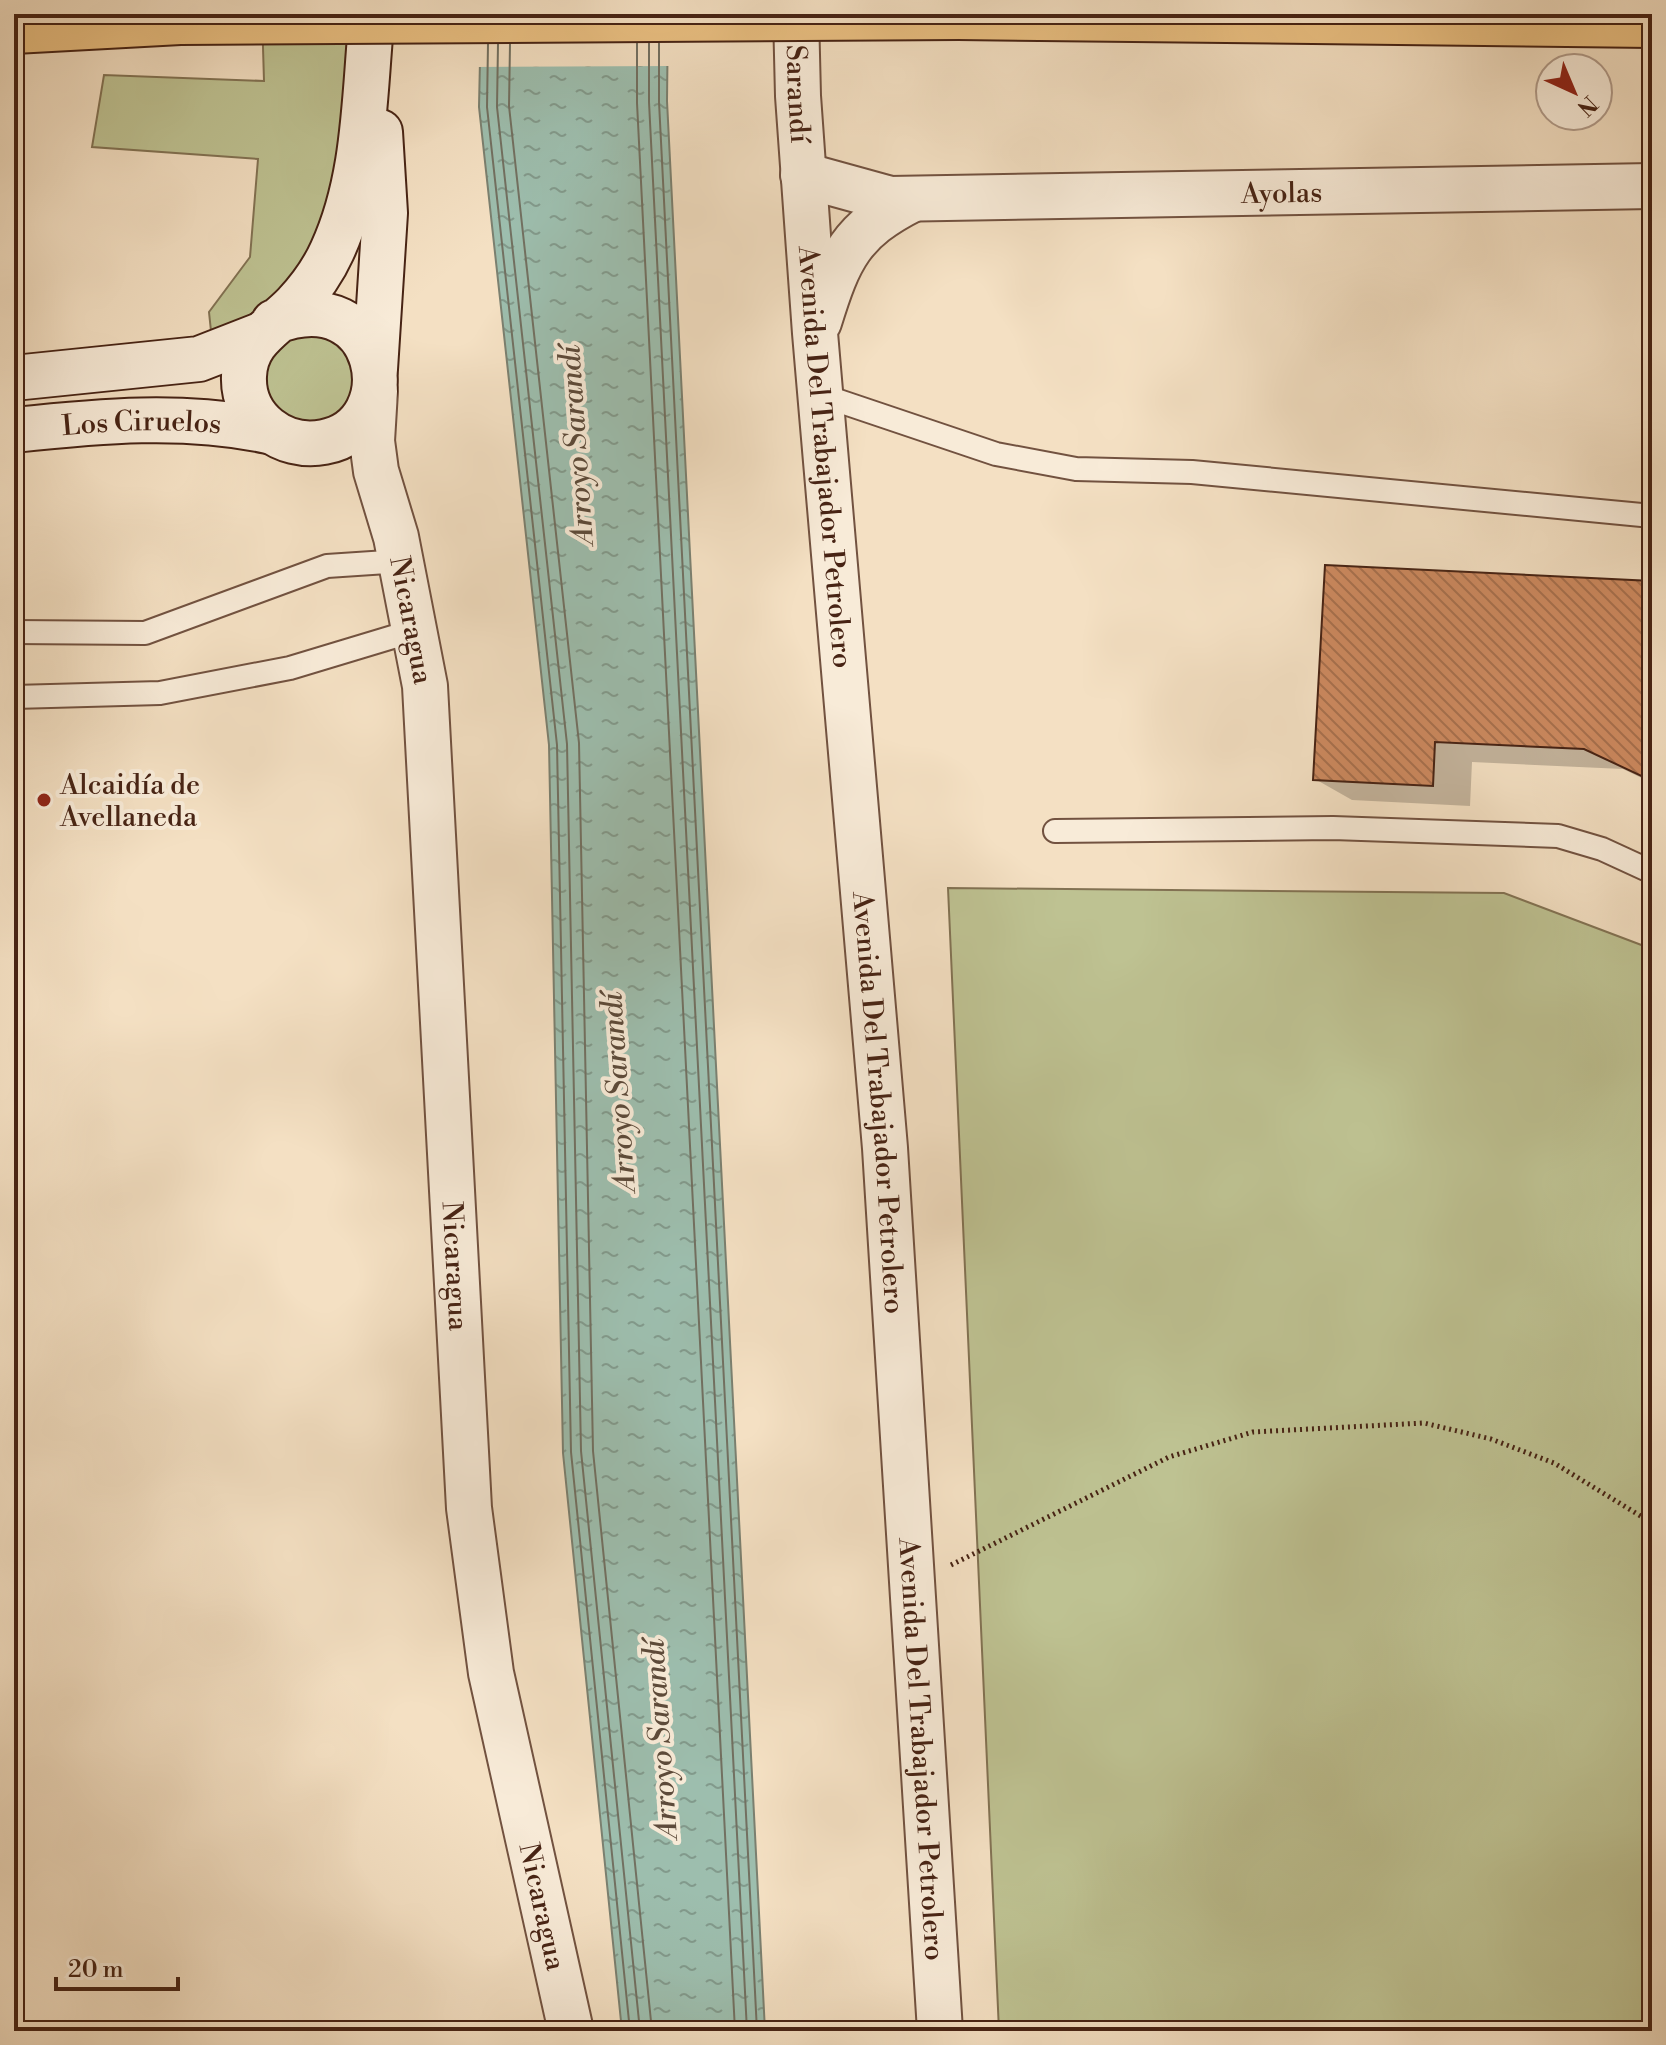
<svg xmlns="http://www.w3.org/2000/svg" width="1666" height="2045" font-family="'Libre Bodoni',serif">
<defs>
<pattern id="water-ripples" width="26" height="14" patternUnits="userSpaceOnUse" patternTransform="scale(2)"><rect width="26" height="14" fill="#9dbeae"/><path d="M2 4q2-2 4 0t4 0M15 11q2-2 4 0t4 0" fill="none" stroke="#829a8c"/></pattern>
<pattern id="building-back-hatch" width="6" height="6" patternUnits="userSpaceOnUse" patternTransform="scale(2)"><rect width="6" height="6" fill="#cc895f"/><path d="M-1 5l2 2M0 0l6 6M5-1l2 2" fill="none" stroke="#a7704d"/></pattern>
</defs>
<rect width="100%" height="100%" fill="#f4e0c3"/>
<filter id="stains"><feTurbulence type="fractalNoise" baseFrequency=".0025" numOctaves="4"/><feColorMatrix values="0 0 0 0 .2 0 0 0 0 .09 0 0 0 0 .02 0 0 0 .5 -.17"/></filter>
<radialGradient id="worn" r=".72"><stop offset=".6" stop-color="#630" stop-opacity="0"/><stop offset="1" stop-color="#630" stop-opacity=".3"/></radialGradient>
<g fill="#bec292" stroke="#827253" stroke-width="2">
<path d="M262,14H346C347,38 349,63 348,87C346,155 317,274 257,313C244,321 226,325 211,331L209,312L250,257L258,159L92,147L104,75L264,81Z"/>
<circle cx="310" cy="379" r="45"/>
<polygon points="948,888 1504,893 1652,949 1652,2031 999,2031"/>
</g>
<polygon fill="url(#water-ripples)" stroke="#7b8070" stroke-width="2" points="481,14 668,14 667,101 765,2031 622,2031 563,1453 549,745 479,107"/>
<polygon fill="#f4e0c3" points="477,14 672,14 671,66 476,67"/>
<polygon fill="#0003" points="1652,584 1652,783 1623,769 1472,762 1470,806 1352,800 1315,779"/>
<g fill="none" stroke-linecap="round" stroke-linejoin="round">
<g stroke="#727061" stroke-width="2">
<polyline points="637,43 637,103 735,2031"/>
<polyline points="649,43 649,102 747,2031"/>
<polyline points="659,43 659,102 757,2031"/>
<polyline points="488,44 487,107 557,745 571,1452 630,2031"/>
<polyline points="498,44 497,107 567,744 581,1451 640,2031"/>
<polyline points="510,44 509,106 579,743 593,1451 652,2031"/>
</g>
</g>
<polygon fill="url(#building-back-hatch)" stroke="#472314" stroke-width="2" points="1325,565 1652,581 1652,781 1584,749 1435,742 1433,786 1313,780"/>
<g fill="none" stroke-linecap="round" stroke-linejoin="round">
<g stroke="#725240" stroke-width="26">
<g id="lane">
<polyline points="821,395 996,454 1076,469 1192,472 1652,516"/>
<polyline points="14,632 145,633 327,566 402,561"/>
<polyline points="14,697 160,693 290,668 416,630"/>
<polyline points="1055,831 1333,828 1558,836 1602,849 1652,872"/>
</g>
</g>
<g stroke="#725240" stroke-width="48">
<g id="street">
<path id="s1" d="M796,14L798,96L815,333L885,1148L940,2031"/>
<path id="s2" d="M803,175L890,199L1652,186"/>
<path d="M819,322C839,257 851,230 913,199"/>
<path id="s3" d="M375,391L372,441L376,471L396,537L425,686L469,1508L491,1673L571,2031"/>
</g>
</g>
<g stroke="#472314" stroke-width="48">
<g id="secondary">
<path d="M274,322C384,279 409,426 324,442C283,450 242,420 244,376C245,340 273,328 295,305C310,289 323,271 332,251C363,184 364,109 370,37"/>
<polyline points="375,369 385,213 380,132"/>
<polyline points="14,378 199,359 258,336"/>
<path id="s4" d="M14,430C99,421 184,413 268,431"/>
</g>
</g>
<g stroke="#472314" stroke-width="48">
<g id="highway">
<polyline points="958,17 1652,25"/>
<polyline points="14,31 180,22"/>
</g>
</g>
<polyline stroke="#472314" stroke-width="5" stroke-dasharray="2 4" stroke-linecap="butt" points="951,1565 1169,1457 1253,1432 1424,1423 1491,1439 1554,1463 1652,1523"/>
<use href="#lane" stroke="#f8ebd8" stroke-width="22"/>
<use href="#street" stroke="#f8ebd8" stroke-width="44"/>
<use href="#secondary" stroke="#f8ebd8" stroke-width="44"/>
<use href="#highway" stroke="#eac082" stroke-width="44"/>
<g stroke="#472314" stroke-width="48" stroke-linecap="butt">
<polyline id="highway-bridge" points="180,22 958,17"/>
</g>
<use href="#highway-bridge" stroke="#eac082" stroke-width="44"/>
</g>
<circle fill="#8f2418" stroke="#f8ebd8" stroke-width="3" cx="44" cy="800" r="8"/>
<g text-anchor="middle" stroke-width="8" stroke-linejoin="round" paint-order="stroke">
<g font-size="28" fill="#472314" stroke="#f8ebd8">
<text dy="10" stroke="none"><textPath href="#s1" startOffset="80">Sarandí</textPath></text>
<text dy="10" stroke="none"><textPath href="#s2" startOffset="482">Ayolas</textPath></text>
<text dy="10" stroke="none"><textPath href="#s4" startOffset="128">Los Ciruelos</textPath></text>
<text dy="10" stroke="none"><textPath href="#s1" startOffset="444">Avenida Del Trabajador Petrolero</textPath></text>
<text dy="10" stroke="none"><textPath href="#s3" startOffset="234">Nicaragua</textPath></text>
<text dy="10" stroke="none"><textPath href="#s1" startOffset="1092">Avenida Del Trabajador Petrolero</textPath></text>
<text dy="10" stroke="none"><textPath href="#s3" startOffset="882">Nicaragua</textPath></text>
<text dy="10" stroke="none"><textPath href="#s1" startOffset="1740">Avenida Del Trabajador Petrolero</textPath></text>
<text dy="10" stroke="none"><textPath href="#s3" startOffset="1530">Nicaragua</textPath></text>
</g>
<g font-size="28" fill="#472314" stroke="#f8ebd8" text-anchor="start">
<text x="60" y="794">Alcaidía de<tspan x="60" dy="32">Avellaneda</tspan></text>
</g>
<g font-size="30" font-style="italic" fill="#5c4a3a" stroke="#f8ebd8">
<text transform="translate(576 445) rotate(-94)" y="10">Arroyo Sarandí</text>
<text transform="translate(618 1092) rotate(-94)" y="10">Arroyo Sarandí</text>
<text transform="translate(660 1739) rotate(-94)" y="10">Arroyo Sarandí</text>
</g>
</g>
<rect width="1666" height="2045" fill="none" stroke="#f4e0c3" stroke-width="48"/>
<rect x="16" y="16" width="1634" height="2013" fill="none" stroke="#472314" stroke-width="4"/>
<rect x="24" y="24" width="1618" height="1997" fill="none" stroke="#472314" stroke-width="2"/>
<g transform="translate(1574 92) rotate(136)"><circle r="38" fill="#f8ebd8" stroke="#b19b8a" stroke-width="2"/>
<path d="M0-6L14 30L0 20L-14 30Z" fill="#8f2418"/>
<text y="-12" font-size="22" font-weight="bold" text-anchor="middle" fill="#472314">N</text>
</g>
<path d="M56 1977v12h122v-12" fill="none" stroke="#472314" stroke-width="4"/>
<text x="68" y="1977" font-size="24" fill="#472314" stroke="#f8ebd8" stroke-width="6" paint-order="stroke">20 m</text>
<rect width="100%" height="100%" filter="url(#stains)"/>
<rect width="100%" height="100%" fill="url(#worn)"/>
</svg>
